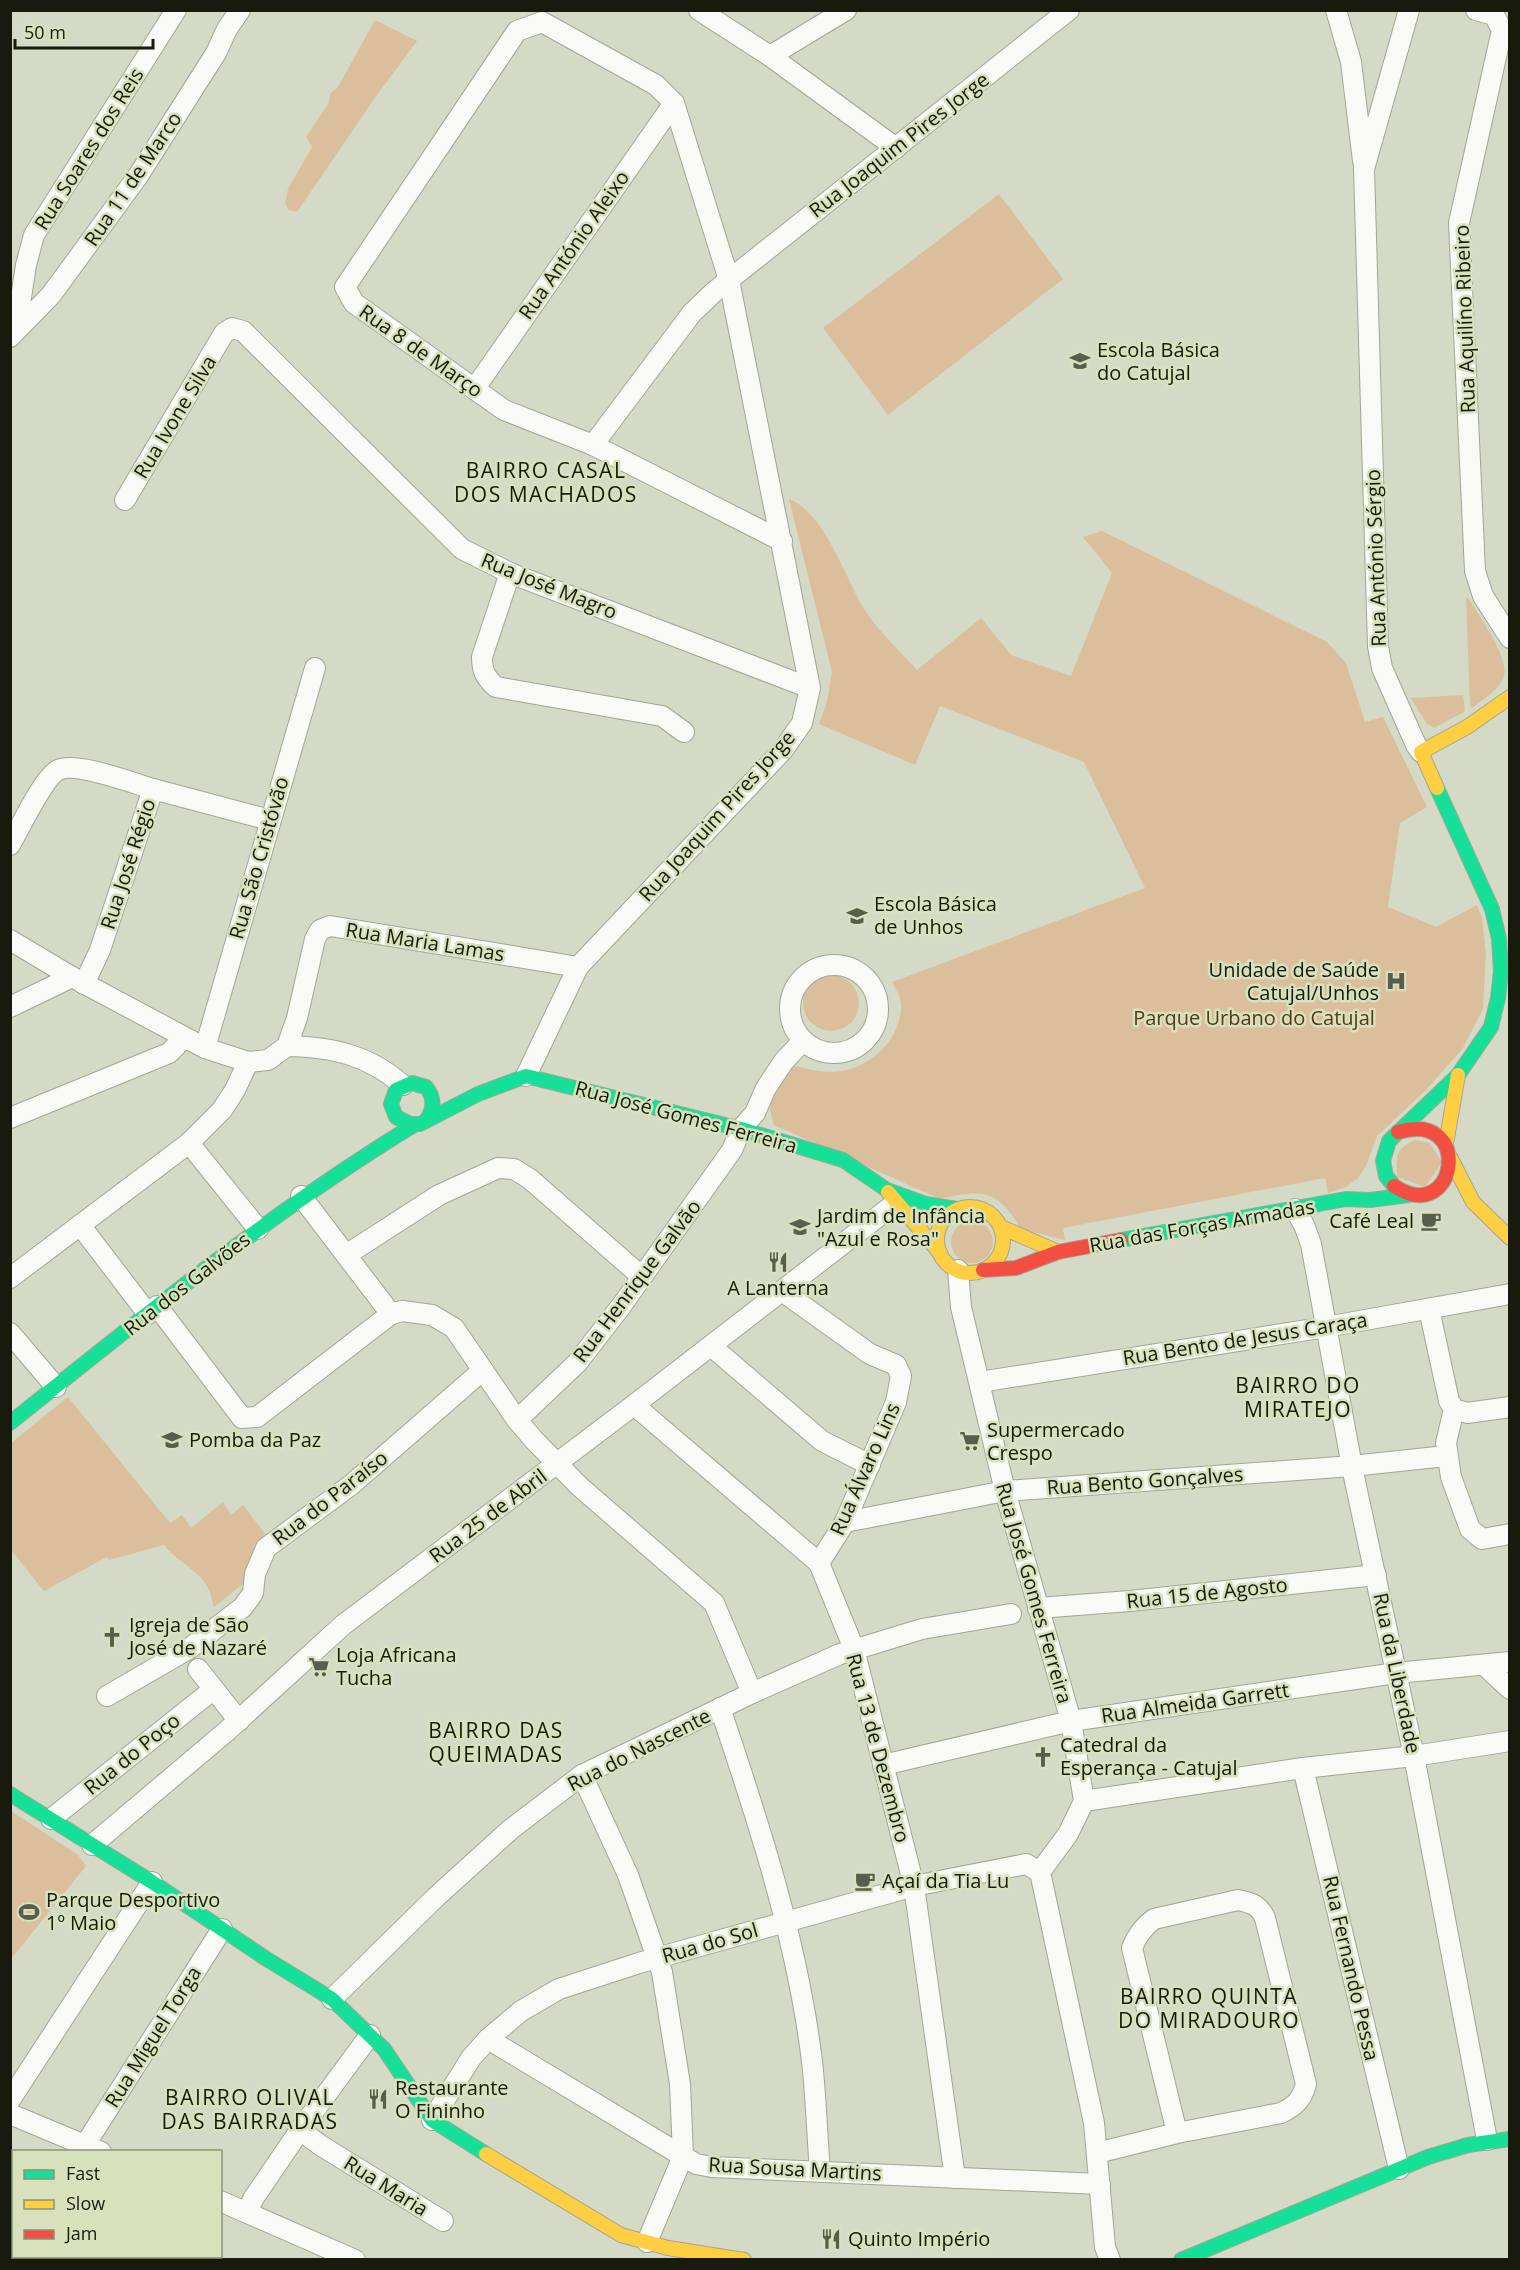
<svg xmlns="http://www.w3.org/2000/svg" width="1520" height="2270" font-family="'Open Sans',sans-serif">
<rect width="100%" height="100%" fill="#d4dac5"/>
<g fill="#dbbf9d">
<polygon points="375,20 417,41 374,99 297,212 289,210 285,204 288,189 312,147 306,137 328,104 331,93 338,87"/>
<polygon points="999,194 1063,279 888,415 823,328"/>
<path d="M789,499C824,512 845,577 863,607C875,628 901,652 917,670L981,618L1011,655L1071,676L1112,573L1083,537L1102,531L1327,642L1346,663L1365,722L1383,717L1427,807L1400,823L1388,907L1436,927L1477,905L1482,918L1486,953L1483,1009L1463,1048L1426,1090L1377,1136L1367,1164L1358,1178L1346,1187L1328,1193L1325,1178L1063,1228L1065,1240L1021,1229C997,1189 983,1189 940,1199L774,1125C764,1095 776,1089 792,1065C808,1069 825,1074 842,1071C872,1066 900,1039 901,1008C902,998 896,990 892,982L1145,888L1084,762L940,706L915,765L819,724L827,702L832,672Z"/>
<path d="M1466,598L1469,599C1478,615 1513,662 1503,679C1498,690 1481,701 1472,708L1470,706Z"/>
<polygon points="1463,695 1465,709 1464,712 1434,728 1426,723 1411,698"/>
<circle cx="831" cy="1003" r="28"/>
<path d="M1415,1140L1430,1143L1442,1162L1425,1187L1397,1177C1397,1154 1394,1150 1415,1140Z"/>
<circle cx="972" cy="1242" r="21"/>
<path d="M68,1397L170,1523L182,1515L191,1528L223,1502L231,1515L243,1505L266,1535L256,1547L243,1584L214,1607C212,1601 211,1594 208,1588C199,1570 176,1561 164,1545L109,1560L107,1557L44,1591L11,1550V1443Z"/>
<polygon points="11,1811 78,1855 86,1866 11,1959"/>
</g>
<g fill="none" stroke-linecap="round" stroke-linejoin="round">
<g stroke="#a1a696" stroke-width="22">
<g id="street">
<polyline points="699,10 770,56 896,148"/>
<polyline points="1336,10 1351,62 1363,161"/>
<polyline points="1409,10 1364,169 1378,646 1382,668 1416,745 1421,752"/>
<polyline points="1476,10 1494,15 1502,30 1459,223 1475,571 1483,596 1510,638"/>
<polyline points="770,56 846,10"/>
<polyline points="16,330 26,265 34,235 176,10"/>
<polyline points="10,337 51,295 138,176 216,53 227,29 240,10"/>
<polyline points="475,388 674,103"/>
<polyline points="593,445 692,313 715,291 1069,10"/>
<polyline points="125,500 224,333 232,328 243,331 462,549 510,573 810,688"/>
<path d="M510,573L482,657C482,671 485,677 496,687L662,716L684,732"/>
<path d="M10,845C20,828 43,778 58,770C75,761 133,783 153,789"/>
<path d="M10,940L72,977L205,1048L248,1062L268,1060L287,1046C334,1047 368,1055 403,1085"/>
<circle cx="834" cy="1009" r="44"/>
<polyline points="84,984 100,950 153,789 270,820"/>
<polyline points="10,1007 72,977"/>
<polyline points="287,1046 297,1018 315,939 320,930 330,926 578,967"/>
<polyline points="205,1048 315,668"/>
<polyline points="526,1076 578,967 783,750 802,723 810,688 729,280 674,103 656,85 542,22 517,31 345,287 354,303 504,410 593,445 782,541"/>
<polyline points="10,1118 169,1053 184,1038"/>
<polyline points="189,1143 258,1229"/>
<polyline points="301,1196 391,1314 402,1311 432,1315 454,1328 517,1420 534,1440 579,1486 714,1603 752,1693"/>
<polyline points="1295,1209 1304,1225 1311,1244 1353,1472 1414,1756 1487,2140"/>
<polyline points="80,1225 148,1314"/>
<polyline points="346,1255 439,1195 498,1168 514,1169 530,1179 641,1276"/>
<polyline points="958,1270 961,1307 1005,1491 1071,1721 1084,1801 1068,1834 1040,1872 1094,2123 1105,2247 1110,2260"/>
<polyline points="10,1278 189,1143 222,1110 235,1090 248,1062"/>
<polyline points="782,1291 870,1354 896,1365 901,1376 896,1402 845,1522 819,1563"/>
<polyline points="157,1306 242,1418 257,1417 391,1314"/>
<polyline points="1429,1309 1449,1401 1454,1409 1467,1413 1510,1407"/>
<polyline points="10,1333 56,1387"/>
<polyline points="711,1346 822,1441 870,1465"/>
<polyline points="980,1382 1326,1327 1510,1294"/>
<polyline points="634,1405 819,1563 854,1649 914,1886 955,2178"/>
<polyline points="1454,1409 1446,1443 1451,1477 1470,1529 1482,1539 1510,1534"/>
<polyline points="517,1420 577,1363 622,1305 732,1150 741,1129 755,1113 766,1088 784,1061 803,1041"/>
<polyline points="845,1522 1005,1491 1352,1466 1446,1456"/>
<polyline points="1038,1608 1130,1601 1376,1575"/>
<polyline points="1484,1665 1510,1689"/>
<polyline points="198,1669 239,1721"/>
<polyline points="107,1696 190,1648 243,1607 253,1593 255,1574 266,1548 351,1485 483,1370"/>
<path d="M720,1708C759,1823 797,1940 812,2061C816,2097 817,2134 820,2171"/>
<polyline points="883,1765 1071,1721 1396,1673 1510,1662"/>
<polyline points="1303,1768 1399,2169"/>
<polyline points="582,1775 628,1875 657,1958 662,1972 680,2084 683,2156 647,2242"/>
<polyline points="1084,1801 1303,1768 1414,1756 1510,1741"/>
<polyline points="51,1819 214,1689"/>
<polyline points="92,1845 228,1730 343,1625 634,1405 897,1202"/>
<polyline points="332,1999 436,1897 511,1829 582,1775 752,1693 840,1654 922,1629 1011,1614"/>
<polyline points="488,2039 696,2164 712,2167 1100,2184"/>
<polyline points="10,2100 152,1882"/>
<polyline points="10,2114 101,2152"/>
<polyline points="432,2120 471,2058 488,2039 521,2011 559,1989 639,1963 914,1886 1026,1864 1040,1872"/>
<polyline points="300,2130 320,2145 443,2221"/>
<polyline points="85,2145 222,1929"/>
<path d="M1097,2153L1177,2133L1281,2113C1295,2106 1302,2100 1306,2084L1265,1918C1259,1905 1252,1903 1238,1900L1154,1919C1143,1927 1137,1935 1132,1948L1177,2133"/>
<polyline points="220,2201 355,2260"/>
<polyline points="248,2212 253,2199 300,2130 370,2035"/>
</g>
</g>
<g stroke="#a1a696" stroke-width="16">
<g id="fast">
<path d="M426,1121C434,1109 435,1098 426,1087L412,1083L396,1090L391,1104L396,1117L410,1124H420L478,1094L526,1076L741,1129L843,1160L887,1190L926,1204L957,1209"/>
<polyline points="1394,1186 1386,1176 1383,1161 1389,1141 1458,1075 1491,1027 1498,998 1501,971 1499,939 1492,909 1437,788"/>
<polyline points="1121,1240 1346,1199 1370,1200 1408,1195"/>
<path d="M10,1423C141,1318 270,1213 414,1125"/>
<polyline points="10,1794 152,1882 265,1958 332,1999 384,2049 432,2120 486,2154"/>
<polyline points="1181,2260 1428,2157 1468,2145 1510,2139"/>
</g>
</g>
<g stroke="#a1a696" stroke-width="16">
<g id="slow">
<polyline points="1437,788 1421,752 1467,727 1510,697"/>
<polyline points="1446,1144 1458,1075"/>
<polyline points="1450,1157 1473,1202 1510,1238"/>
<polyline points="888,1192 940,1253"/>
<circle cx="970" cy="1240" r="33"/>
<polyline points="1001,1227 1058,1252"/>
<polyline points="486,2154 621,2235 668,2248 744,2260"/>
</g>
</g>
<g stroke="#a1a696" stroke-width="16">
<g id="jam">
<path d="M1394,1186C1457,1228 1475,1109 1398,1132"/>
<polyline points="983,1270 1016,1268 1058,1252 1121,1240"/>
</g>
</g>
<use href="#street" stroke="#f9f9f6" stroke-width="20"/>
<use href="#fast" stroke="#16e098" stroke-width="14"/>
<use href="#slow" stroke="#ffcf43" stroke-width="14"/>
<use href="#jam" stroke="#f24e42" stroke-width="14"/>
</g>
<defs>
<g id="school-bare" transform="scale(1.62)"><path d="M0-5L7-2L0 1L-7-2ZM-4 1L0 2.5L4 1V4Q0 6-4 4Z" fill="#595d4d" stroke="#d7e2bd" stroke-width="2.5" paint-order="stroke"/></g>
<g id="hospital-bare" transform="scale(1.62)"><path d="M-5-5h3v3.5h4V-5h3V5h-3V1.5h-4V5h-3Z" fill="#595d4d" stroke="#d7e2bd" stroke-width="2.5" paint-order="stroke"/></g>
<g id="cafe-bare" transform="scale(1.62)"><path d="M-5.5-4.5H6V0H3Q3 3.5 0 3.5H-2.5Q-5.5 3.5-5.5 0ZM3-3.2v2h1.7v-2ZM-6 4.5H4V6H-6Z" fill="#595d4d" stroke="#d7e2bd" stroke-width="2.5" paint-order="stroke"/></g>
<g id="restaurant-bare" transform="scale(1.62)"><path d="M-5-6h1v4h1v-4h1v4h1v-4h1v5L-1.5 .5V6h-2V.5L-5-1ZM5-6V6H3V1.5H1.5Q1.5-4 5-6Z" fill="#595d4d" stroke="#d7e2bd" stroke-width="2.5" paint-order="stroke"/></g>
<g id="supermarket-bare" transform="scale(1.62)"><path d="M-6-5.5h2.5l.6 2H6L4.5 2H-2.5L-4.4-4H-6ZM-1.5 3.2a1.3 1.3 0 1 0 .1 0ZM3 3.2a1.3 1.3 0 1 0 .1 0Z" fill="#595d4d" stroke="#d7e2bd" stroke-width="2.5" paint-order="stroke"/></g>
<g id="church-bare" transform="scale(1.62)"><path d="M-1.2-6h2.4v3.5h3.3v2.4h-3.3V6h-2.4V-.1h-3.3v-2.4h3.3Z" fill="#595d4d" stroke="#d7e2bd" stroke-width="2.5" paint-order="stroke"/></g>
<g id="stadium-bare" transform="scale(1.62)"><path d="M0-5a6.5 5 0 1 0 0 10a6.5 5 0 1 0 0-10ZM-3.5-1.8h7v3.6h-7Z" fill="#595d4d" stroke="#d7e2bd" stroke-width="2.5" paint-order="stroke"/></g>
</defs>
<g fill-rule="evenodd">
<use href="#school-bare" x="1080" y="361"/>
<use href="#school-bare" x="857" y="916"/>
<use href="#hospital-bare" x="1396" y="981"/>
<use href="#cafe-bare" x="1431" y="1221"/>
<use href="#school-bare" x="800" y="1227"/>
<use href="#restaurant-bare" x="778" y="1262"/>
<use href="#school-bare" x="172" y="1440"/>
<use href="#supermarket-bare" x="970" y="1441"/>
<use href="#church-bare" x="112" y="1637"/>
<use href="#supermarket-bare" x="319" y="1667"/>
<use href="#church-bare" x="1043" y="1757"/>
<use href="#cafe-bare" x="865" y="1881"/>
<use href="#stadium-bare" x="29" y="1912"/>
<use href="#restaurant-bare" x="378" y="2099"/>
<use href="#restaurant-bare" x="831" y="2239"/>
</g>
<g text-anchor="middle" stroke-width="5" stroke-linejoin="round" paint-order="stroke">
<g font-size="20" fill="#171a0d" stroke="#d7e2bd">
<text transform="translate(899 145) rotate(-38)" y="7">Rua Joaquim Pires Jorge</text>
<text transform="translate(89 149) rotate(-58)" y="7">Rua Soares dos Reis</text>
<text transform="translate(133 179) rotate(-56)" y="7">Rua 11 de Marco</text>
<text transform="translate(574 245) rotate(-55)" y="7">Rua António Aleixo</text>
<text transform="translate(1465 319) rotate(-92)" y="7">Rua Aquilíno Ribeiro</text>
<text transform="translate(421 351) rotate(35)" y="7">Rua 8 de Março</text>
<text transform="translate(175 417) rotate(-59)" y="7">Rua Ivone Silva</text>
<text transform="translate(1376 558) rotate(-92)" y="7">Rua António Sérgio</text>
<text transform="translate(549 586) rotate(22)" y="7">Rua José Magro</text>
<text transform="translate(717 816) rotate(-48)" y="7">Rua Joaquim Pires Jorge</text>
<text transform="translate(259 858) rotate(-74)" y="7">Rua São Cristóvão</text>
<text transform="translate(128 864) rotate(-72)" y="7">Rua José Régio</text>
<text transform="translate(425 942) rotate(9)" y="7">Rua Maria Lamas</text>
<text transform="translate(686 1117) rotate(15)" y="7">Rua José Gomes Ferreira</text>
<text transform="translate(1202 1226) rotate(-10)" y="7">Rua das Forças Armadas</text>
<text transform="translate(637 1281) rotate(-53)" y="7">Rua Henrique Galvão</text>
<text transform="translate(187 1284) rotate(-38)" y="7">Rua dos Galvões</text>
<text transform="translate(1245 1339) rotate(-9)" y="7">Rua Bento de Jesus Caraça</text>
<text transform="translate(865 1469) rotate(-66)" y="7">Rua Álvaro Lins</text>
<text transform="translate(1145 1481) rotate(-4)" y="7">Rua Bento Gonçalves</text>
<text transform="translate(330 1498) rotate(-38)" y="7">Rua do Paraíso</text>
<text transform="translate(488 1516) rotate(-37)" y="7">Rua 25 de Abril</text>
<text transform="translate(1034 1593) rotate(74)" y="7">Rua José Gomes Ferreira</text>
<text transform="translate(1207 1593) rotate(-6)" y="7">Rua 15 de Agosto</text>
<text transform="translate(1397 1673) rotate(78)" y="7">Rua da Liberdade</text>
<text transform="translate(1195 1703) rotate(-8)" y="7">Rua Almeida Garrett</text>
<text transform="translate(878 1748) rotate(75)" y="7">Rua 13 de Dezembro</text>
<text transform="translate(639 1750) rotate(-27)" y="7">Rua do Nascente</text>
<text transform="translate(132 1754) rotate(-39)" y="7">Rua do Poço</text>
<text transform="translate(710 1943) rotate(-16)" y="7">Rua do Sol</text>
<text transform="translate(1351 1968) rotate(77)" y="7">Rua Fernando Pessa</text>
<text transform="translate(153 2037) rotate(-58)" y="7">Rua Miguel Torga</text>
<text transform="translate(795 2169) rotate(3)" y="7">Rua Sousa Martins</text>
<text transform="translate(386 2186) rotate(32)" y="7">Rua Maria</text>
</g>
<g font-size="20" fill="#171a0d" stroke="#d7e2bd" text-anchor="start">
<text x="1097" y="357">Escola Básica<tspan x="1097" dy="23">do Catujal</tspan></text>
<text x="874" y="911">Escola Básica<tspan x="874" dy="23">de Unhos</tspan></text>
<text x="1379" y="977" text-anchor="end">Unidade de Saúde<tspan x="1379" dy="23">Catujal/Unhos</tspan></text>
<text x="817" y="1223">Jardim de Infância<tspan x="817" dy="23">"Azul e Rosa"</tspan></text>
<text x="1414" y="1228" text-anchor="end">Café Leal</text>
<text x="778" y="1295" text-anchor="middle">A Lanterna</text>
<text x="987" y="1437">Supermercado<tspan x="987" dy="23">Crespo</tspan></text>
<text x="189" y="1447">Pomba da Paz</text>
<text x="129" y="1632">Igreja de São<tspan x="129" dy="23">José de Nazaré</tspan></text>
<text x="336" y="1662">Loja Africana<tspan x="336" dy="23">Tucha</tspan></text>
<text x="1060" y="1752">Catedral da<tspan x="1060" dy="23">Esperança - Catujal</tspan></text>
<text x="882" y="1888">Açaí da Tia Lu</text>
<text x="46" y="1907">Parque Desportivo<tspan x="46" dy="23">1º Maio</tspan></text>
<text x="395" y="2095">Restaurante<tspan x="395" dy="23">O Fininho</tspan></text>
<text x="848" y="2246">Quinto Império</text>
</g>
<g font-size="20" fill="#593717" stroke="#d7e2bd">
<text x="1254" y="1025">Parque Urbano do Catujal</text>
</g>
<g font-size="21" letter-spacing="1.5" fill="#171a0d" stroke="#d7e2bd">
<text x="546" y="478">BAIRRO CASAL<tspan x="546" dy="24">DOS MACHADOS</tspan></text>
<text x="1298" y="1393">BAIRRO DO<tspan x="1298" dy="24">MIRATEJO</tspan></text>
<text x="496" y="1738">BAIRRO DAS<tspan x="496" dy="24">QUEIMADAS</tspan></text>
<text x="1209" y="2004">BAIRRO QUINTA<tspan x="1209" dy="24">DO MIRADOURO</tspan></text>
<text x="250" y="2105">BAIRRO OLIVAL<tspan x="250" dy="24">DAS BAIRRADAS</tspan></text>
</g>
</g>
<rect width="1520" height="2270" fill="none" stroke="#171a0d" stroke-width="24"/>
<rect x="12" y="2150" width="210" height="108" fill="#d7e2bd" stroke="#8a9277" stroke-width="1.5"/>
<rect x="24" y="2170" width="30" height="9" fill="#16e098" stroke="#8a9277" stroke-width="1.5"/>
<text x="66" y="2180" font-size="18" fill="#171a0d">Fast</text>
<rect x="24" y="2200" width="30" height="9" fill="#ffcf43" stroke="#8a9277" stroke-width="1.5"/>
<text x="66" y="2210" font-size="18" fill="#171a0d">Slow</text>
<rect x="24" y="2230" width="30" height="9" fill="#f24e42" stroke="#8a9277" stroke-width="1.5"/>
<text x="66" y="2240" font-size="18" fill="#171a0d">Jam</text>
<path d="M15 39v9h138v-9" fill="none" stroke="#171a0d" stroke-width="3"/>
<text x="24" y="39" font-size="18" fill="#171a0d" stroke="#d7e2bd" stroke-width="4.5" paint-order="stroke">50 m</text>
</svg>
